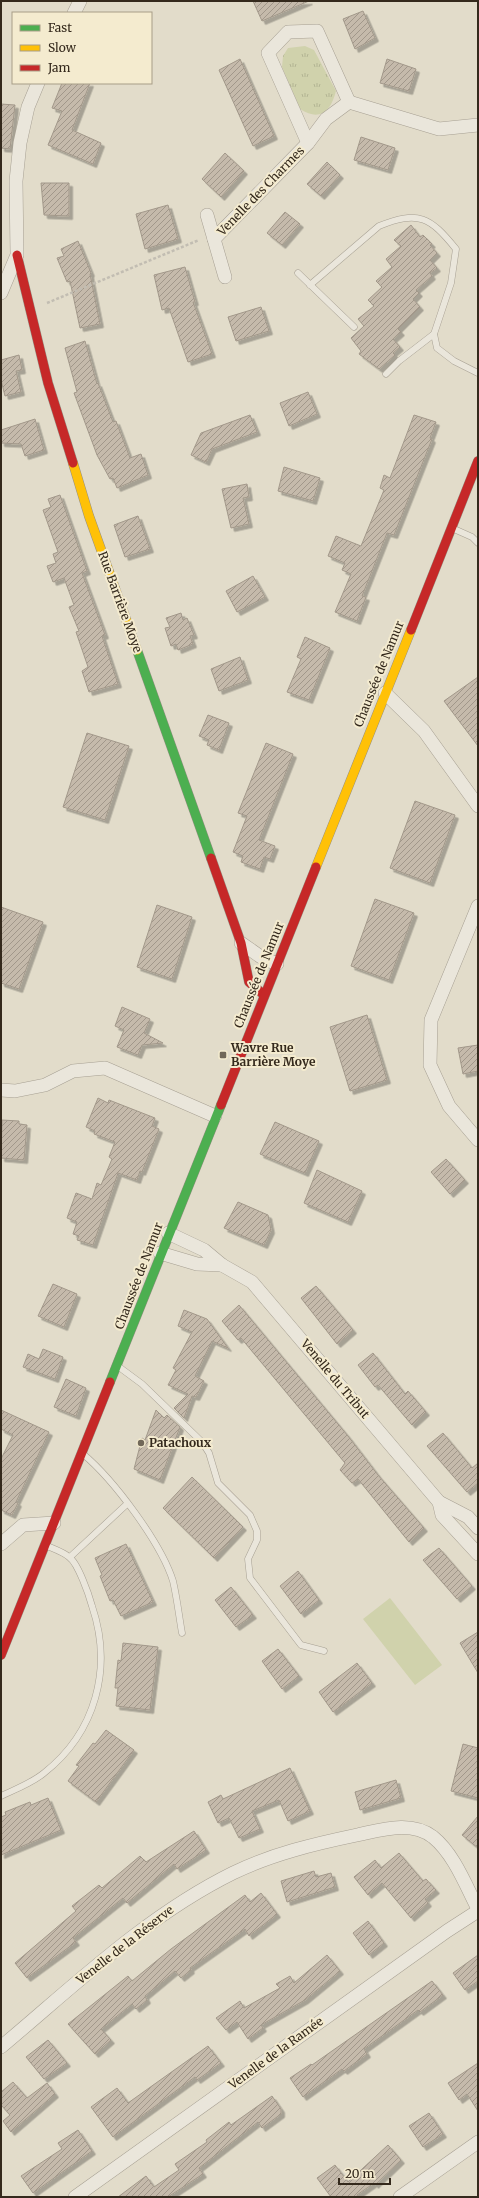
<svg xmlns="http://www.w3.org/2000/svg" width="479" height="2198" font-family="Merriweather,serif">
<defs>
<pattern id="grass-tufts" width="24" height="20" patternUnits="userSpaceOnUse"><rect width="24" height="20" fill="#d0d2ac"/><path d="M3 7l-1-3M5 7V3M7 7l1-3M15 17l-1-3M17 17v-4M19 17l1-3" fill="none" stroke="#b3b493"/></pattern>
<pattern id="building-hatch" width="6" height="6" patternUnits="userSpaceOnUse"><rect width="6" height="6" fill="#c5baab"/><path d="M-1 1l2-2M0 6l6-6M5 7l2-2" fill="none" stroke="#a1978a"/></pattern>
<filter id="shadow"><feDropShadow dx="3.5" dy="3.5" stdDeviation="0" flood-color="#0004"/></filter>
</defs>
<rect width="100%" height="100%" fill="#e2dcca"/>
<path fill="url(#grass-tufts)" d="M305,46L314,50L336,91C331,111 320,122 300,109L282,67L283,56L288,48Z"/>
<polygon fill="#d0d2ac" points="390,1598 442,1665 415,1685 363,1619"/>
<g fill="url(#building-hatch)" stroke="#a2988a" filter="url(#shadow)">
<polygon points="253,1 309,1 262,21"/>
<polygon points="363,11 375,38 355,49 343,19"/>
<polygon points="240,59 274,136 253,146 219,70"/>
<polygon points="387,59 416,69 409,91 380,83"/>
<polygon points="62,83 90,83 72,130 101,143 93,164 48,145 62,111 52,108"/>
<polygon points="1,104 15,105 10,149 1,148"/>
<polygon points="361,137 395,148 388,170 354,160"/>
<polygon points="225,153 244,171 221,197 202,179"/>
<polygon points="327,162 340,175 321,196 307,184"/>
<polygon points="41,183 69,183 69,216 44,215"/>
<polygon points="168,205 178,239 145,249 136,214"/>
<polygon points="285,212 300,224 282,245 267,233"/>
<polygon points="411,225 420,237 423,235 432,244 430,245 437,253 430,260 437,268 430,273 432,276 416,290 419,293 413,299 420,307 398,329 401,332 393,339 400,347 393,353 395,355 379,369 359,354 361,351 351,338 364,326 358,319 374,306 368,300 382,287 376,281 392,267 386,259 401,246 394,240"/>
<polygon points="78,241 91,273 90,274 100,324 80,328 70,281 67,282 57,258 64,256 61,249"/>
<polygon points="185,267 195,302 193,302 212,354 188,362 169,308 162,310 154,275"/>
<polygon points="261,307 269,331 236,341 228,317"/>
<polygon points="85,341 97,384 98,383 113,422 116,421 130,458 141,454 148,475 117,488 113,478 110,479 97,455 74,393 77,392 65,348"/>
<polygon points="19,355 22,370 16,371 21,392 5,396 1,380 1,360"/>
<polygon points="308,392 317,414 289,426 280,403"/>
<polygon points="250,415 257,432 212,449 206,462 191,455 201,433"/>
<polygon points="414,415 436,422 430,438 432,439 394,535 387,533 362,596 366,597 357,621 335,612 351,574 342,570 345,563 328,556 336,536 361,546 384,490 380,488 384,475 390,478"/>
<polygon points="35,419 44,450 25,456 21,444 1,443 1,430"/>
<polygon points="284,467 320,478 313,501 278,491"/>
<polygon points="247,484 249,497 243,498 249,524 231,528 222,489"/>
<polygon points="60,495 87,571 82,573 105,635 102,636 118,684 89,692 82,671 88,667 76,632 79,631 69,607 74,605 64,578 53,582 47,566 56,563 53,554 58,552 43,510 51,507 48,499"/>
<polygon points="138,516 150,549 125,557 114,525"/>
<polygon points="253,576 265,597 237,612 226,591"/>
<polygon points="181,613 183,620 187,618 194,635 190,636 193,644 178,650 176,644 171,646 165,628 170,627 166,618"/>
<polygon points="305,637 330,648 309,700 287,692 301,659 297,657"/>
<polygon points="240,657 248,680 219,691 211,669"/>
<polygon points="478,677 478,746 444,701"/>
<polygon points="208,715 229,723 219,750 207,745 209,740 199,736"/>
<polygon points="87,733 129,746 105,820 63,807"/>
<polygon points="266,743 293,754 259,840 275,846 270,859 264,857 260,869 241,862 243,856 233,852 247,816 238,813"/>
<polygon points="415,801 455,815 430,883 390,868"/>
<polygon points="375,899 414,913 389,980 351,966"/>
<polygon points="157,905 192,917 172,979 137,967"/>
<polygon points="1,907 43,922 19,989 1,983"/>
<polygon points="122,1007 150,1019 144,1033 163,1043 142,1045 138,1055 117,1047 124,1030 115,1026"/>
<polygon points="367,1015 387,1080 350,1091 330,1027"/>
<polygon points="478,1045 478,1071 463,1074 458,1048"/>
<polygon points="98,1098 108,1103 109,1100 155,1118 152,1126 159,1129 142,1172 140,1171 137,1180 118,1173 93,1245 77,1240 79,1236 73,1234 77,1222 67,1218 76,1193 92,1199 97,1183 101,1185 112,1159 109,1157 115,1142 94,1134 95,1131 86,1127"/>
<polygon points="2,1120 19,1121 19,1124 27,1125 24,1160 1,1158"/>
<polygon points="275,1122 319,1141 305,1173 260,1154"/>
<polygon points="446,1159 465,1180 450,1194 431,1172"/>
<polygon points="317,1170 362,1191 348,1222 304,1203"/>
<polygon points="238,1202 268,1215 271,1230 264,1245 224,1228"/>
<polygon points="53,1284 77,1294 64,1327 38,1316"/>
<polygon points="316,1286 353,1330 337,1344 301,1298"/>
<polygon points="239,1305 348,1436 378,1475 424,1528 409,1542 358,1479 352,1483 340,1470 345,1463 241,1338 238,1340 222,1321"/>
<polygon points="184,1310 207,1319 228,1348 212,1341 195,1376 204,1381 196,1397 192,1396 184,1418 174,1408 188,1394 168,1385 176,1370 173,1368 192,1332 178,1326"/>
<polygon points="43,1349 63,1357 55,1379 23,1367 28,1354 39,1359"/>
<polygon points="373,1353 405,1394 408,1391 426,1412 412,1425 378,1385 375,1387 358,1365"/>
<polygon points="66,1379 86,1388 76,1416 54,1407"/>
<polygon points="1,1410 49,1432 16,1502 18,1503 12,1515 1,1510 1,1459 13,1435 1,1429"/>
<polygon points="156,1410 164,1418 167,1415 180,1427 160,1480 134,1469 142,1438 145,1440"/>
<polygon points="443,1433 472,1468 478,1463 478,1483 467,1492 427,1446"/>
<polygon points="192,1477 243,1527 214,1558 163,1508"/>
<polygon points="126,1544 153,1602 121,1616 113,1600 110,1601 100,1576 102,1575 95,1558"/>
<polygon points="439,1548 472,1586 457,1599 423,1560"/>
<polygon points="298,1571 319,1600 301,1614 280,1586"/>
<polygon points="231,1587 253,1615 236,1627 215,1600"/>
<polygon points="478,1632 478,1673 460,1643"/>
<polygon points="123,1643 158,1647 150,1710 116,1706 118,1688 115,1688 118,1660 121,1661"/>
<polygon points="278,1649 299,1676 282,1689 262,1661"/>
<polygon points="357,1663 372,1683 333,1712 319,1692"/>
<polygon points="106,1730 134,1750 96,1802 68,1781 79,1766 76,1765 93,1743 95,1744"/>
<polygon points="463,1744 478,1748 478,1798 451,1791"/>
<polygon points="290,1768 310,1811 288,1821 279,1800 252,1811 260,1829 239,1838 229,1818 218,1823 208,1802 221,1795 223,1799"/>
<polygon points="396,1780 401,1798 360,1810 355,1792"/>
<polygon points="48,1798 61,1830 1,1855 1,1817 6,1815 5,1812 30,1802 31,1805"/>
<polygon points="478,1816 478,1848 462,1835"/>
<polygon points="194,1831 206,1850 177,1869 174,1864 127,1903 123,1898 73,1938 76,1942 27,1978 15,1963 76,1911 72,1906 99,1885 102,1888 140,1856 146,1862"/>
<polygon points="399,1853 423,1881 426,1879 436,1890 425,1899 428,1903 411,1918 382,1883 368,1895 354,1877 375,1860 381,1868"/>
<polygon points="314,1871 316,1877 331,1873 335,1887 287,1902 281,1881"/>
<polygon points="261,1893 277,1914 249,1936 245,1929 190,1968 191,1970 181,1978 175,1971 145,1996 147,2000 136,2009 132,2004 101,2029 111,2040 95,2054 68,2024 128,1976 132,1981 171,1949 245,1895 250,1902"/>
<polygon points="368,1921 384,1943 369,1955 353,1933"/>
<polygon points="327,1955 340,1971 305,2000 261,2025 263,2028 248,2039 237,2022 226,2030 216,2018 240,2001 244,2008 280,1988 276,1984 290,1976 294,1983"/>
<polygon points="478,1955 478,1981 465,1990 453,1973"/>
<polygon points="432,1981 443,1995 420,2012 418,2010 364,2049 367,2054 344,2071 342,2069 303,2097 290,2078 311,2064 312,2065"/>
<polygon points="48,2040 67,2063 44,2079 26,2057"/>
<polygon points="208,2046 221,2063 197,2080 195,2077 113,2137 91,2107 117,2088 128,2103"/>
<polygon points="478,2063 478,2111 467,2094 459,2100 448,2083"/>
<polygon points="13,2082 27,2098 47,2083 55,2094 11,2132 3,2121 10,2115 1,2105 1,2092"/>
<polygon points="272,2096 281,2109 281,2114 262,2128 258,2122 199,2168 203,2174 168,2197 118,2197 146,2176 154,2187 179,2170 175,2164 207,2142 206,2140 229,2122 231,2125"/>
<polygon points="429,2113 443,2134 423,2147 409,2126"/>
<polygon points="78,2130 92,2151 33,2193 21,2176 62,2149 58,2143"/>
<polygon points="388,2145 401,2160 375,2185 374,2183 357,2195 358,2197 331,2197 317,2178 335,2165 348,2182"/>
</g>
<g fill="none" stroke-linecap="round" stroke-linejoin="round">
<g stroke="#a7a093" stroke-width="7">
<g id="lane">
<polyline points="298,273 354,327"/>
<path d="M310,285L379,226C419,210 430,217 456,249L451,283L434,334L437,348L454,361L478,373"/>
<polyline points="386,374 399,361 434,334"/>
<polyline points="454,529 472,537 478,543"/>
<polyline points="119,1367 142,1384 202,1442 209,1453 218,1483 250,1515 257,1531 257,1540 248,1559 250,1578 301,1645 324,1651"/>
<path d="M83,1454C114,1480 161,1543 173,1581C177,1598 179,1616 182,1633"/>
<polyline points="70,1557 127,1504"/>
<path d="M1,1796C16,1789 32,1783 44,1773C96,1732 113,1668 92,1606C89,1595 78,1563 69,1557C63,1552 54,1549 47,1546"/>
</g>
</g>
<g stroke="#a7a093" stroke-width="14">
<g id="street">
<polyline points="74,13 80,1"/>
<polyline points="308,143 268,53 288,32 317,31 349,102"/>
<polyline points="207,215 225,277"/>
<polyline points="214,239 308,143 326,119 349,102 439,129 478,125"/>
<polyline points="1,293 17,255 16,181 20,143 28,107 38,83"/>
<polyline points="385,693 424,731 478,806"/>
<polyline points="478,906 431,1020 430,1065 449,1106 478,1140"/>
<polyline points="241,943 261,957 277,964"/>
<polyline points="1,1090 15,1091 45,1085 73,1071 105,1068 215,1116"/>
<polyline points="168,1233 204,1250 222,1265 252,1282 439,1502 468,1517 478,1528"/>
<polyline points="160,1253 197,1264 222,1265"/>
<polyline points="439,1502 442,1515 478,1554"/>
<polyline points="1,1544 23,1525 54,1523"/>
<path d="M1,2047C75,1985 146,1916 233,1873C272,1854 314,1844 357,1835C381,1830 411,1820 433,1837C454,1854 466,1886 478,1909"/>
<polyline points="75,2197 447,1931 478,1911"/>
<polyline points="400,2197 478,2142"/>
</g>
</g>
<g stroke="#969084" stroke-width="10">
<g id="fast">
<polyline points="137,650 211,858"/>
<polyline points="110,1382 221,1105"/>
</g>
</g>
<g stroke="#969084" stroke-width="10">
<g id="slow">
<polyline points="73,463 89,516 137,650"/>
<polyline points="316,867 411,630"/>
</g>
</g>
<g stroke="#969084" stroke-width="10">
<g id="jam">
<polyline points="17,255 48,383 73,463"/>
<polyline points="411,630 478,461"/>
<polyline points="211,858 241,943 249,982 264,995"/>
<polyline points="221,1105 316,867"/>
<polyline points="1,1655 110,1382"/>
</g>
</g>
<polyline stroke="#c2bdb2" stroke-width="2.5" stroke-dasharray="3 2" stroke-linecap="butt" points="47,303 199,240"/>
<use href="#lane" stroke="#eae6db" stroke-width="6"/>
<use href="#street" stroke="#eae6db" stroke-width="13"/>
<use href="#fast" stroke="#4caf50" stroke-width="9"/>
<use href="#slow" stroke="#ffc107" stroke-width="9"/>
<use href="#jam" stroke="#c62828" stroke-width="9"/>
</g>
<g fill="#716859" stroke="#f4ebcf" stroke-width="1.5">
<rect x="219" y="1051" width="8" height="8" rx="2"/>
<circle cx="141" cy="1443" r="4"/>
</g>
<g text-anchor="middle" stroke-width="4" stroke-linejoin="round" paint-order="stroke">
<g font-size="12" fill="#34291c" stroke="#f4ebcf">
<text transform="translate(261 191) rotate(-46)" y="4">Venelle des Charmes</text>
<text transform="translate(120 602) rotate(70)" y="4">Rue Barrière Moye</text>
<text transform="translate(379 674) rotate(-68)" y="4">Chaussée de Namur</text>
<text transform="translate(259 975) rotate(-68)" y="4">Chaussée de Namur</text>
<text transform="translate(139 1276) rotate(-69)" y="4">Chaussée de Namur</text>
<text transform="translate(335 1379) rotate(50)" y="4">Venelle du Tribut</text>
<text transform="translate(125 1945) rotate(-38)" y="4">Venelle de la Réserve</text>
<text transform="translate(276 2053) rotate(-36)" y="4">Venelle de la Ramée</text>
</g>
<g font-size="12" font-weight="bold" fill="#34291c" stroke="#f4ebcf" text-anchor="start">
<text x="231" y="1052">Wavre Rue<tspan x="231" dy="14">Barrière Moye</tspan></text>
<text x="149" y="1447">Patachoux</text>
</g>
</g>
<rect width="479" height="2198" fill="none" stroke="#34291c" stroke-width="4"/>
<rect x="12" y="12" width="140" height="72" fill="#f4ebcf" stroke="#a79d87"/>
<rect x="20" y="25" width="20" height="6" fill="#4caf50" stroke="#a79d87"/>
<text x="48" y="32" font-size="12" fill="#34291c">Fast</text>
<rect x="20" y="45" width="20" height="6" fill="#ffc107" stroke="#a79d87"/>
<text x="48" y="52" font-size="12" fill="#34291c">Slow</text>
<rect x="20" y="65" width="20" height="6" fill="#c62828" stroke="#a79d87"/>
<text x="48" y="72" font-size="12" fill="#34291c">Jam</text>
<path d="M339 2178v6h51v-6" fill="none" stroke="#34291c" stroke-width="2"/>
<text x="345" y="2178" font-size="12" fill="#34291c" stroke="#f4ebcf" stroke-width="3" paint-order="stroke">20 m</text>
</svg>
